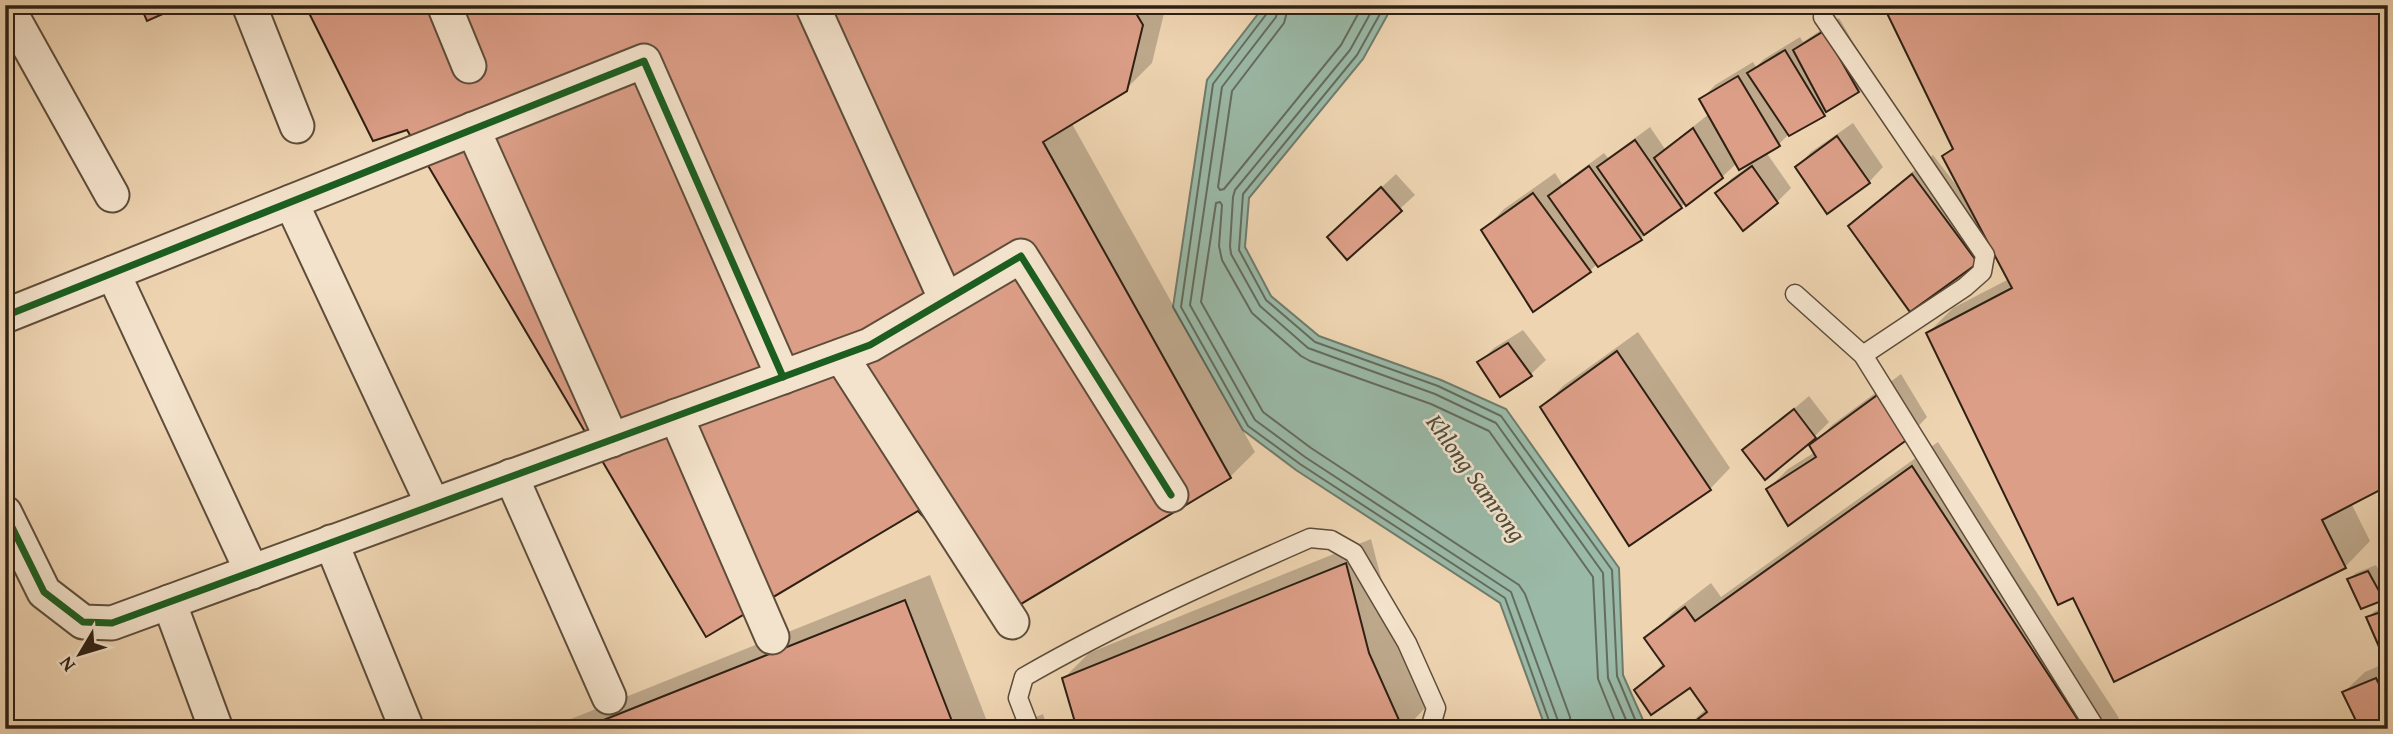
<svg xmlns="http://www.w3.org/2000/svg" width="2393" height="734" font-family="'Gentium Book Plus',serif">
<rect width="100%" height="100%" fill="#eed4b1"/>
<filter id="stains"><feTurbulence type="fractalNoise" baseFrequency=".00286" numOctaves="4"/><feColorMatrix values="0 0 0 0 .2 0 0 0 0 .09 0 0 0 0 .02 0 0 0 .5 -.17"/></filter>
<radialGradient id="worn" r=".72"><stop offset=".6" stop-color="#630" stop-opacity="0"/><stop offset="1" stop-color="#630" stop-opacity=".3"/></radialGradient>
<polygon fill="#9ab9a7" stroke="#6f7c6c" stroke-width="2" points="1265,5 1393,5 1363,59 1249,198 1245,247 1271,296 1319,336 1441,380 1506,409 1619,568 1623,675 1647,729 1546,729 1500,603 1296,470 1243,430 1173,307 1207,80"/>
<g fill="#0003">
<polygon points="307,5 1166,5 1152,63 1126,89 1071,122 1255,452 1230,477 918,509 408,128"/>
<polygon points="1839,18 1873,77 1858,91 1790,133 1779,144 1766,152 1791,188 1777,202 1717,193 1731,179 1753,163 1752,161 1737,163 1722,177 1651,228 1641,238 1598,263 1590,271 1484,230 1504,209 1555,173 1562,184 1604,153 1608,158 1650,127 1665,149 1709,114 1701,100 1715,85 1753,62 1756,67 1764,59 1800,37 1803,42"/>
<polygon points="1853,123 1883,167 1869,182 1797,167 1811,152"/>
<polygon points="1954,146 2351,503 2370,541 2345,567 2074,596 1928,333 1953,308 2009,279 1992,247 1977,262 1850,227 1871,206 1933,155 1960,190 1962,189 1944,156"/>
<polygon points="1396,174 1415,195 1347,257 1344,222"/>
<polygon points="1523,330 1546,360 1531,374 1501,394 1480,362 1494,348"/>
<polygon points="1638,332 1730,468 1710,489 1543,407 1563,386"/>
<polygon points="1901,374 1927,417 1907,438 1768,489 1788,469 1815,452 1812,446 1832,425"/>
<polygon points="1809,396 1829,422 1815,436 1744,451"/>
<polygon points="1938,442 2119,718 2108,729 1684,729 1707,708 1691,686 1636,690 1664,663 1647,639 1672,613 1711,583 1721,597"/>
<polygon points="1371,539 1394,628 1428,705 1405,729 1079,729 1064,678 1089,653"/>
<polygon points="2376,565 2388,589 2388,593 2382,599 2349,580 2356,573"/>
<polygon points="930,575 990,729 546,729"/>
<polygon points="2388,606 2388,645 2368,618 2375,611"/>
<polygon points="2388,662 2388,729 2344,692 2365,672"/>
<polygon points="1043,714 1048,729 1005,729"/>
</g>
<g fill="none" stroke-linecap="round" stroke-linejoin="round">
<g stroke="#646c5d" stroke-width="2">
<polyline points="1270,5 1268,12 1213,84 1181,307 1248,426 1300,464 1505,598 1552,729"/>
<polyline points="1279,5 1276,17 1222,87 1190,305 1255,420 1305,457 1511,592 1561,729"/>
<polyline points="1289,5 1284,23 1232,91 1218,187 1220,190 1224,189 1341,45 1363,5"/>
<polyline points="1375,5 1350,50 1235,190 1233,197 1230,246 1231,254 1260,306 1308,348 1435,394 1496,423 1603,573 1608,678 1630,729"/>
<polyline points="1385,5 1357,55 1243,194 1239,250 1266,300 1315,342 1438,386 1501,416 1612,570 1617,676 1639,729"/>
<polyline points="1571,729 1570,717 1525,594 1519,585 1311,448 1263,412 1201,302 1216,203 1220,202 1222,205 1219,246 1222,260 1252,313 1301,356 1310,361 1431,404 1489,431 1593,577 1598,679 1618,729"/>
</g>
</g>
<g fill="#dc9e87" stroke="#2e2013" stroke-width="2">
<polygon points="140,5 183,5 147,21"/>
<polygon points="305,5 1131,5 1143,25 1127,91 1043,142 1231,478 1011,610 918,511 706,637 407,130 373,141"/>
<polygon points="1883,5 2388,5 2388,486 2322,520 2346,568 2114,682 2073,598 2058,605 1926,333 2012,288 1942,156 1953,149"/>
<polygon points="1824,31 1859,92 1826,112 1793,50"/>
<polygon points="1785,50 1825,116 1789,136 1747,73"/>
<polygon points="1738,76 1780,146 1739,170 1699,99"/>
<polygon points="1693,128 1723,178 1686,206 1654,158"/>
<polygon points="1837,136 1870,183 1827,214 1795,167"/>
<polygon points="1635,140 1682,208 1644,235 1597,167"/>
<polygon points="1589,166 1642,240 1598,267 1548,196"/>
<polygon points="1752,166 1778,203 1743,231 1715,193"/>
<polygon points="1912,174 1978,263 1910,312 1848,226"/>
<polygon points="1381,187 1402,211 1347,260 1327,237"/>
<polygon points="1533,193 1591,272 1533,312 1481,230"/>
<polygon points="1508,343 1532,376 1500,397 1477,362"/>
<polygon points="1617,351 1711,490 1629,546 1540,407"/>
<polygon points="1880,393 1908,439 1788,526 1766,489 1816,457 1809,445"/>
<polygon points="1794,409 1816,438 1765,480 1742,450"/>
<polygon points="1912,466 2084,729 1685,729 1707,712 1690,688 1651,715 1634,690 1664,666 1644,638 1685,607 1695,621"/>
<polygon points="1346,563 1369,653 1403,729 1077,729 1062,678"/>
<polygon points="2368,571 2384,600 2361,609 2347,579"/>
<polygon points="905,600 955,729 581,729"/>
<polygon points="2387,610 2388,647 2380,649 2366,617"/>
<polygon points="2376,678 2388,702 2388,729 2360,729 2342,692"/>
</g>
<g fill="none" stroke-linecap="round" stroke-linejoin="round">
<g stroke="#5e4d3a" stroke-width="21">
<g id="service">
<polyline points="1823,17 1985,255 1982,272 1965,287 1863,355"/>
<polyline points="1795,294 1863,355 2096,729"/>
<path d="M1030,729L1018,698L1024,677C1116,624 1212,581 1310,538L1331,540L1354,553L1407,643L1436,708L1430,729"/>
</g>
</g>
<g stroke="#5e4d3a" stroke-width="37">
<g id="minor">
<polyline points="6,5 112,195"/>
<polyline points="249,5 297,126"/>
<polyline points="444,5 469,66"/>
<polyline points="812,5 946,300"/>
<polyline points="473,129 612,440"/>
<polyline points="291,202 433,505"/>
<polyline points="113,273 252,572"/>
<polyline points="5,316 644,61 783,377"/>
<polyline points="841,356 1012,622"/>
<polyline points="676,416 772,637"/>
<polyline points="511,476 609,697"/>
<polyline points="5,513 44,592 83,622 112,623 870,345 1021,256 1171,495"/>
<polyline points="331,542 407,729"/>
<polyline points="169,602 216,729"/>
</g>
</g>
<use href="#service" stroke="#f4e3cc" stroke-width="18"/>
<use href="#minor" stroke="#f4e3cc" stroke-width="33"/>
<g stroke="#f4e3cc" stroke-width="11">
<g id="cycleway">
<polyline points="5,316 644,61 783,377"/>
<polyline points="5,513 44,592 83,622 112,623 870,345 1021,256 1171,495"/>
</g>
</g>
<use href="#cycleway" stroke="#1b5e20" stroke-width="7"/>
</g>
<g text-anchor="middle" stroke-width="5" stroke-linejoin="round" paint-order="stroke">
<g font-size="24" font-style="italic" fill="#4e4e3f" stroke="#f4e3cc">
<text transform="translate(1476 478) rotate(54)" y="8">Khlong Samrong</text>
</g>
</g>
<rect width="2393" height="734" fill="none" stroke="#eed4b1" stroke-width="28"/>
<rect x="7" y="7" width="2379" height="720" fill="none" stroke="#2e2013" stroke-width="3.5"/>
<rect x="14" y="14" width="2365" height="706" fill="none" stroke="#2e2013" stroke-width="2"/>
<g transform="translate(80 654) rotate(232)" stroke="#f4e3cc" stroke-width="5" paint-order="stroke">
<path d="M0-5L12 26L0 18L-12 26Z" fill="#2e2013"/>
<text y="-10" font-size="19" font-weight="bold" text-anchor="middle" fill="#2e2013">N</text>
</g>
<rect width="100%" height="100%" filter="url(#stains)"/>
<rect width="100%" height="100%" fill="url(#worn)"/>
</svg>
